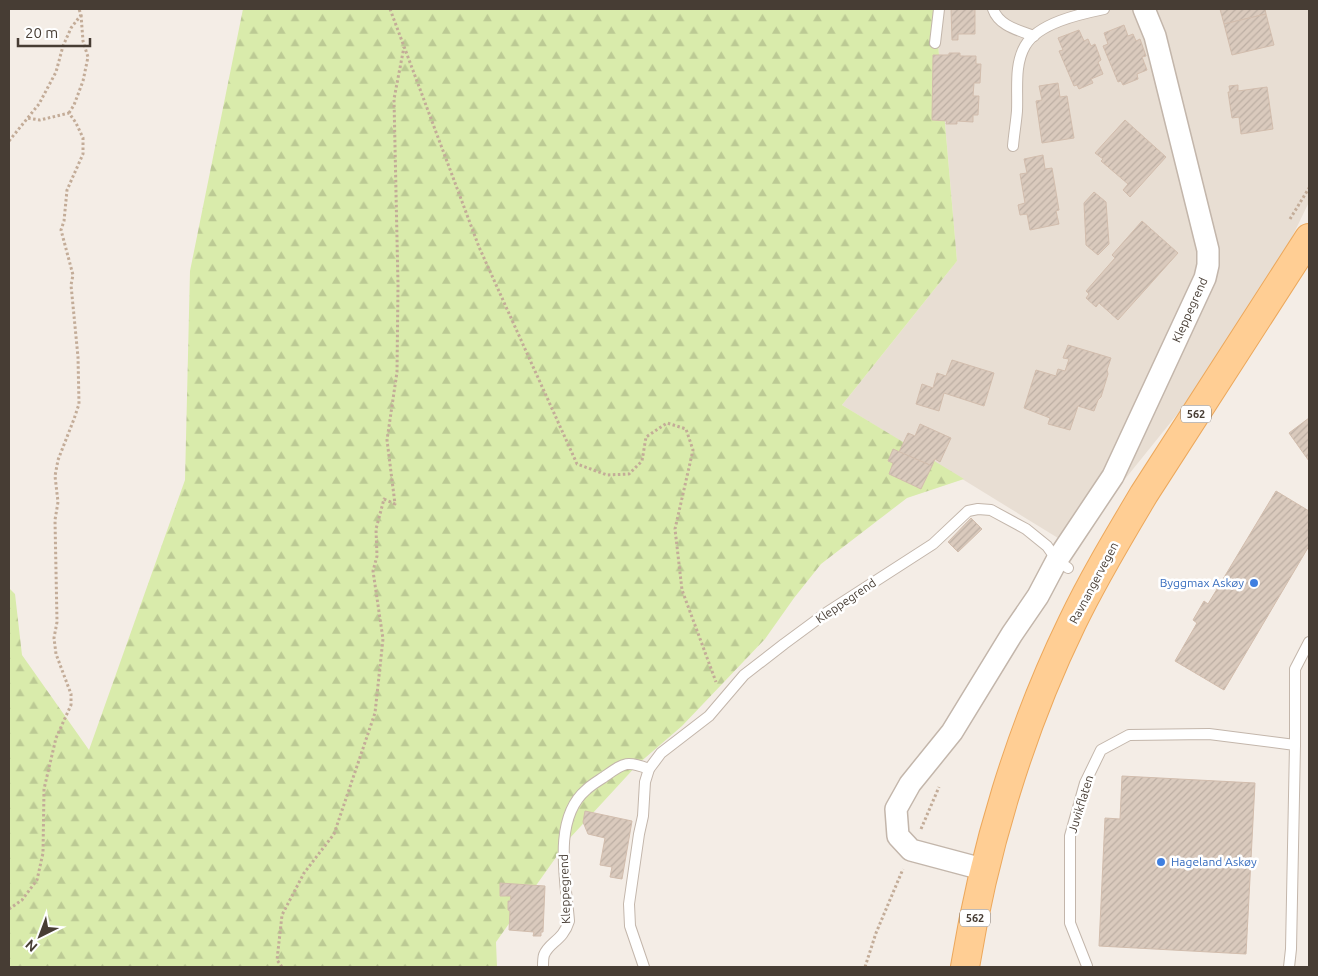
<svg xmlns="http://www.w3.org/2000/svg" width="1318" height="976" font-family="Ubuntu,sans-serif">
<defs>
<pattern id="forest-firs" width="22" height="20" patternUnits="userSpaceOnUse" patternTransform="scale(1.25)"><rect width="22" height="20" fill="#d9ebab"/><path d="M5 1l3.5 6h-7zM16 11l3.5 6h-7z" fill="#bcca94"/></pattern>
<pattern id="building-hatch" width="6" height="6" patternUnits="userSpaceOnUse" patternTransform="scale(1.25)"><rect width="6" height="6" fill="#dacabd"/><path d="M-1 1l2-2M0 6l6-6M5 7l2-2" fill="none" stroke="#bcaea3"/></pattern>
</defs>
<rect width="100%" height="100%" fill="#f4ede6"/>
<polygon fill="#e8ded3" points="935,9 1309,9 1309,202 1250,324 1071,546 842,405 957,261"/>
<polygon fill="url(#forest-firs)" points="243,9 935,9 957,261 842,405 964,479 907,498 821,564 794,598 765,639 682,726 638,764 569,839 496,942 497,967 9,967 9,588 15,594 22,655 89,750 185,480 190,271"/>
<g fill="url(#building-hatch)" stroke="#d2bdad">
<polygon points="951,9 975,9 975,34 958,34 958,40 952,40"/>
<polygon points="1220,9 1265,9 1266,14 1224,24"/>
<polygon points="1266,14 1274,45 1232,55 1224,24"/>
<polygon points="1124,25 1128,36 1133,34 1136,41 1140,39 1146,56 1142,57 1147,70 1137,74 1138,79 1123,85 1121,81 1118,82 1103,46 1108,44 1104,33"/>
<polygon points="1079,30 1084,41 1088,39 1091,46 1095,44 1101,60 1098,62 1103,74 1091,79 1093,83 1079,89 1077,85 1074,86 1059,51 1063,50 1058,38"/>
<polygon points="949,53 960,53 960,56 976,56 976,64 981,64 980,83 974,83 973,96 979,96 978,115 973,115 973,122 957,121 957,124 946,124 947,121 932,120 933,55 949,55"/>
<polygon points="1058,83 1060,97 1067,96 1074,138 1042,143 1036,101 1042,100 1039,86"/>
<polygon points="1238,85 1238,91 1267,87 1273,129 1241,134 1239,117 1232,118 1228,92 1230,92 1229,86"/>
<polygon points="1125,120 1166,157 1130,197 1123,190 1128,184 1101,161 1103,159 1095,153"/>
<polygon points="1043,155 1045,169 1052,168 1059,210 1056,211 1059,224 1030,230 1027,214 1020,215 1018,205 1025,203 1020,174 1027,173 1024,159"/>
<polygon points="1094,192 1106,202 1109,244 1098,255 1086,245 1084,203"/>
<polygon points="1142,221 1178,253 1118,320 1099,303 1096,307 1086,298 1089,294 1086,291 1115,258 1112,255"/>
<polygon points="1068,345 1111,358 1107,370 1108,374 1101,397 1098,400 1094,411 1078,406 1070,430 1048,424 1050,418 1024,408 1036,370 1056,376 1058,369 1065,371 1069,359 1063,358"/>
<polygon points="952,360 994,373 984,406 944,393 939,411 916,404 922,384 933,388 937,373 946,376"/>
<polygon points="1309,418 1309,461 1289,433"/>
<polygon points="920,424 951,438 940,462 935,459 932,466 899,452 908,433 915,436"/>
<polygon points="893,449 932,466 921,489 889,474 893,463 888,461"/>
<polygon points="1276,491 1309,511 1309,546 1224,690 1175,661 1197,623 1193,620 1204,601 1208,604"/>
<polygon points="971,518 982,529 958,552 948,542"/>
<polygon points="1122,776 1255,783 1246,954 1099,946 1105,818 1120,819"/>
<polygon points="585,811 632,821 622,879 610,877 612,867 600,865 605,838 588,834 583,822"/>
<polygon points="500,883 545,886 543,932 541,932 541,936 533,936 534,932 509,930 510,911 508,910 508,901 510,901 511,896 500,896"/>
</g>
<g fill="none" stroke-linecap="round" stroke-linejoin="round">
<g stroke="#c3b6ab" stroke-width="12">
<g id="service">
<path d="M993,9C999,26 1018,30 1034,36"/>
<polyline points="935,43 939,9"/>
<path d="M1013,146C1014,134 1016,123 1017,111C1018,90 1014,65 1025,46C1038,23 1080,14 1104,9"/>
<polyline points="1295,745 1295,669 1309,642"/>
<polyline points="1087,966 1070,923 1070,836 1085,783 1101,750 1129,735 1209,734 1295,745 1291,949 1289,967"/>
<path d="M543,967C543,963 543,958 544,955C549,942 563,941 569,921C566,882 552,819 586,790C591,785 598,781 604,777C624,763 626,760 649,769"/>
<polyline points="644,967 630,926 629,904 639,834 643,816 645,782 649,769 661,753 709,716 744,675 784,644 826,613 933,544 968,511 978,509 991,510 1026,529 1047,546 1057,560 1068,568"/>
</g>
</g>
<g stroke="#c3b6ab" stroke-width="24">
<polyline id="minor" points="986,870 911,850 898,836 896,809 910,784 952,732 1012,634 1038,596 1057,560 1113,476 1205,278 1208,265 1208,250 1155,36 1144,9"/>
</g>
<g stroke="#eca85c" stroke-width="30">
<path id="primary" d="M965,967C984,850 1020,730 1072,623C1093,579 1119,536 1144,494L1309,238"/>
</g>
<g stroke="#c3ac98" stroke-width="3" stroke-dasharray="2.5 2.5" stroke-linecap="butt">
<polyline points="390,9 479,247 577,464 607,475 629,474 642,461 646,437 667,423 686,429 693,450 675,529 682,590 716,682"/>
<polyline points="69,113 74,105 83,81 88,57 83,41 81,15"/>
<polyline points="9,141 39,104 56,72 63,46 71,28 81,15 79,9"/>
<polyline points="1290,219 1309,188"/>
<polyline points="921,829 939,787"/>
<polyline points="9,909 22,900 37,880 43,853 44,789 56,738 71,705 71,694 56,654 54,638 57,622 55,520 58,502 55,476 58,460 74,419 79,404 78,357 71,285 73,275 61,230 64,221 67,190 83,154 83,138 76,123 69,113 40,120 27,118"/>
<polyline points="282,967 277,960 282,915 304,873 334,834 375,713 383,639 373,571 377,556 376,529 384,499 395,504 387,440 397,372 398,285 394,99 404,47"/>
<polyline points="865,967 876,933 903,869"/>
</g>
<use href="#service" stroke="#fff" stroke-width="10"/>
<use href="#minor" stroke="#fff" stroke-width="21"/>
<use href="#primary" stroke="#ffce94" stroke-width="28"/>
</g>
<g fill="#3f7fe0" stroke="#fff" stroke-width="2">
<circle cx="1254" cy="583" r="5"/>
<circle cx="1161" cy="862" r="5"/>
</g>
<g text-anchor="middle" stroke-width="5" stroke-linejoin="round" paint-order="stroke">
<g fill="#fff" stroke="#7e7771" stroke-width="1">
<rect x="1181" y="405.5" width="30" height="17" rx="4"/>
<rect x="960" y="909.5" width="30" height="17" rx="4"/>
</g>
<g font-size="11" font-weight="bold" fill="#473d34">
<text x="1196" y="418">562</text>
<text x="975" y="922">562</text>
</g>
<g font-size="12" fill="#473d34" stroke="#fff">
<text transform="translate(1190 310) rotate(-66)" y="4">Kleppegrend</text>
<text transform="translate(1094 583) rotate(-62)" y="4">Ravnangervegen</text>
<text transform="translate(846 601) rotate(-34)" y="4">Kleppegrend</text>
<text transform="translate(1081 804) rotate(-73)" y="4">Juvikflaten</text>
<text transform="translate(565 889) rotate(-92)" y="4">Kleppegrend</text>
</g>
<g font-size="12" fill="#366cbe" stroke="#fff" text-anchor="end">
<text x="1244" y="587">Byggmax Askøy</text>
<text x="1171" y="866" text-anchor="start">Hageland Askøy</text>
</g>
</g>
<rect width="1318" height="976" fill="none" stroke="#473d34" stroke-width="20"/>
<g transform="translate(40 936) rotate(222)" stroke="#ffffff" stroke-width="4" paint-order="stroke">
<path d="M0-4L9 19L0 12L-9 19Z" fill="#473d34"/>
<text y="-8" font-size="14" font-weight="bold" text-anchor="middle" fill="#473d34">N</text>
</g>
<path d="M18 38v8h72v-8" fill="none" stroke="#473d34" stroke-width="2.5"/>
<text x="25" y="38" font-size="15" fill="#473d34" stroke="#ffffff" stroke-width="4" paint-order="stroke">20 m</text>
</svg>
